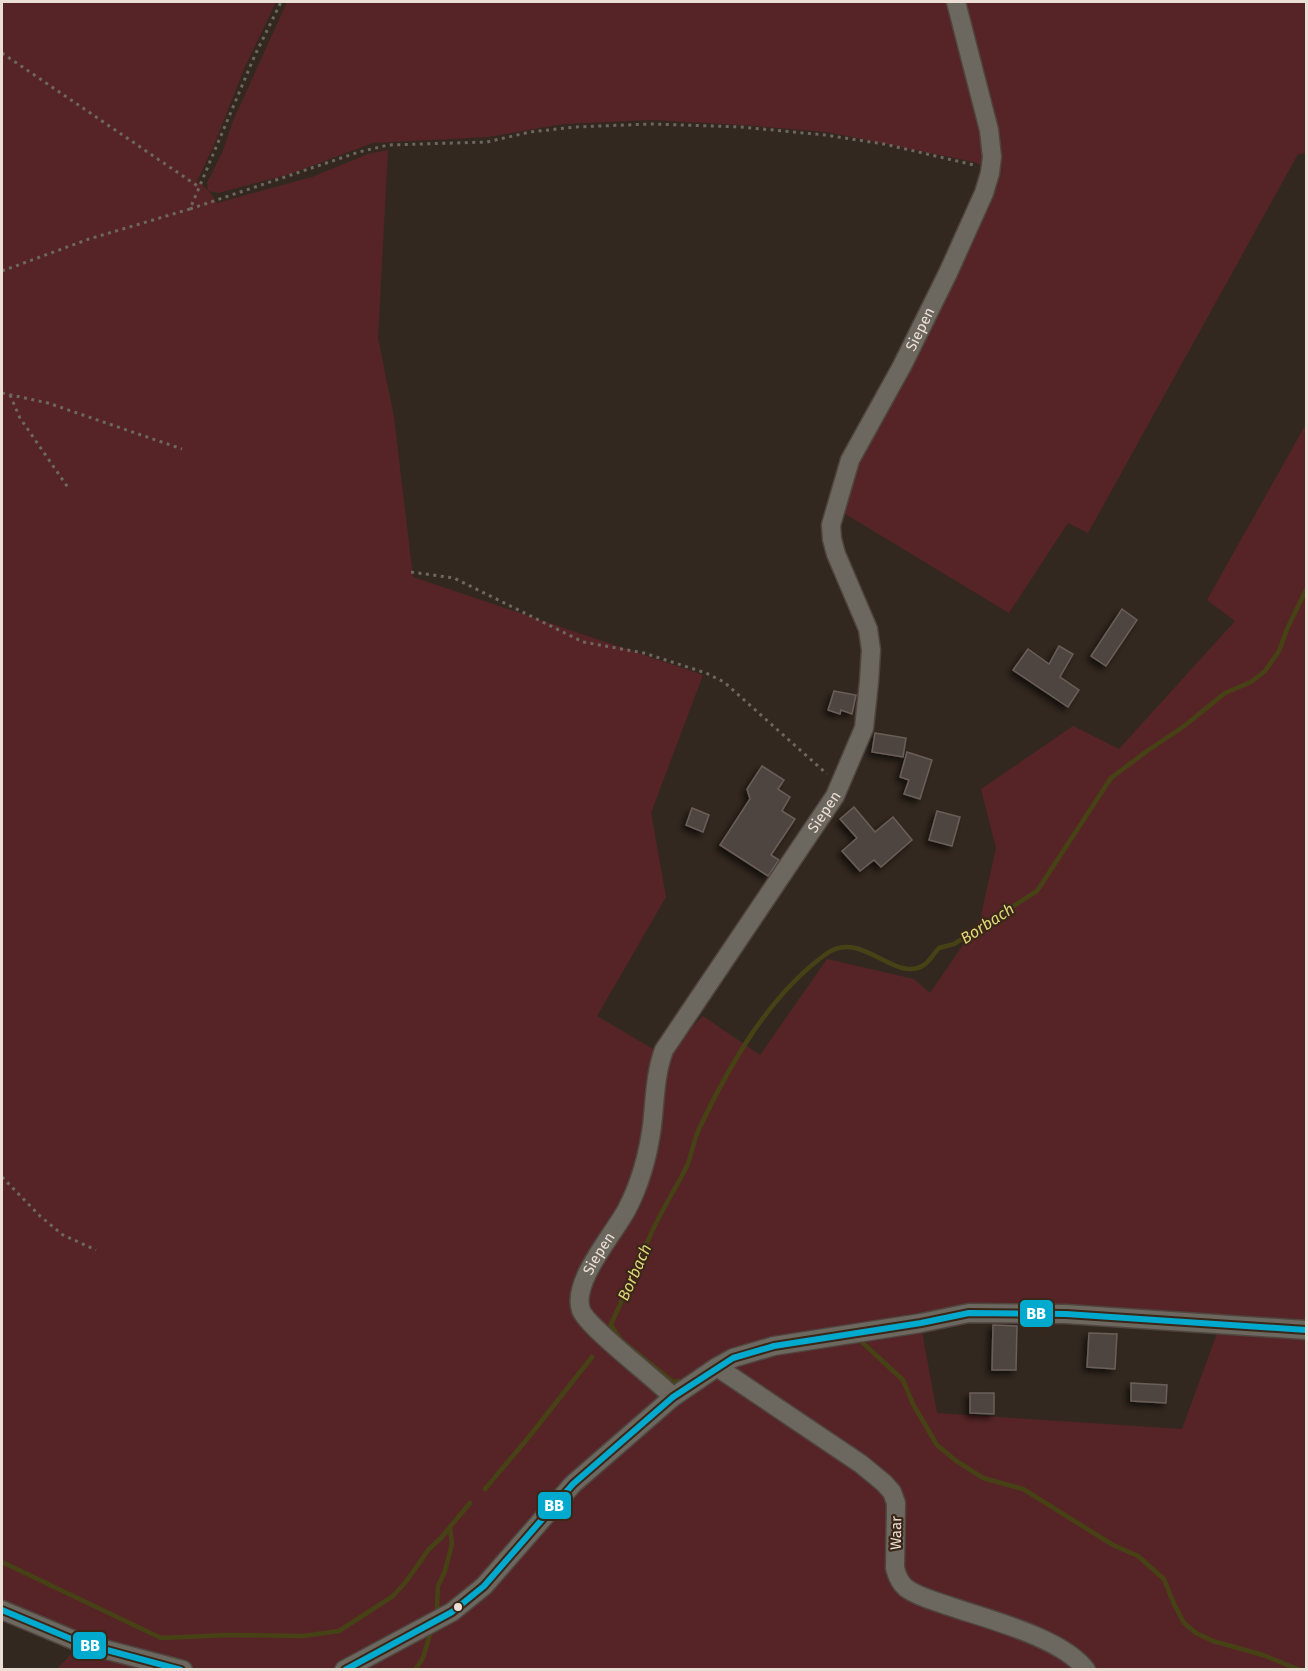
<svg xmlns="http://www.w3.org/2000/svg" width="1308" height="1671" font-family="'Fira Sans',sans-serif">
<defs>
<filter id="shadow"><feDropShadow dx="-4" dy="4" stdDeviation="3" flood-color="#0009"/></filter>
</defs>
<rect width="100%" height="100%" fill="#33281f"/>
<g fill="#562426">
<polygon points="2,2 276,2 244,69 214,145 197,181 208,190 207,183 222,153 233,121 287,2 954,2 988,168 974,162 827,132 742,125 651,120 563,124 488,137 373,143 290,174 218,193 209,191 217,203 312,177 368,154 388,150 378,338 394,417 413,577 703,675 651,813 666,897 597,1016 660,1053 641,1170 574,1300 670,1397 482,1584 350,1665 334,1670 194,1669 168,1664 2,1607"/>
<polygon points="959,2 1306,2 1306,153 1298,154 1088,533 1068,523 1009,613 837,509 992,175"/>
<polygon points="1306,424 1306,1327 1066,1311 774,1343 674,1394 590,1317 585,1285 630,1212 664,1055 703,1016 760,1055 827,959 914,979 930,993 980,920 996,848 981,789 1073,726 1119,749 1235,621 1207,600"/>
<polygon points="921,1326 937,1413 1182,1429 1219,1328 1306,1334 1306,1669 1091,1669 903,1580 899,1502 721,1367 733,1361"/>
<polygon points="717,1369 888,1494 894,1576 1026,1636 1081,1670 356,1670 469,1604 577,1484"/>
<polygon points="78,1647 154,1670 56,1670"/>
</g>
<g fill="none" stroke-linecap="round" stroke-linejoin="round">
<g stroke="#474215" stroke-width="4.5">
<polyline points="611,1325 621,1340 673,1382 682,1381"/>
<path d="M609,1328C624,1298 636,1267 650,1236C660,1213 674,1191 686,1168C692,1156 693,1141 699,1129C729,1066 768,996 826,954C862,928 894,984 924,965C930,961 934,953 939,948L954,944L1037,891L1111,778L1147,751L1183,727L1225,693L1251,682L1265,671L1279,651L1287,629L1306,590"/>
<polyline points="863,1343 903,1380 913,1404 937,1445 955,1460 983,1478 1023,1489 1113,1545 1138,1556 1164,1579 1174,1604 1184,1623 1196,1633 1213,1641 1263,1655 1300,1670"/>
<polyline points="485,1489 528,1438 592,1357"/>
<polyline points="2,1562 161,1638 229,1635 303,1636 339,1631 393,1596 405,1583 429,1549 441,1538 450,1527"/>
<polyline points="437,1608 438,1586 445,1571 452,1544 450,1527 470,1503"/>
<polyline points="415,1670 423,1658 431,1631"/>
</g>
</g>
<g fill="#50453f" stroke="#6a5f59" stroke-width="1.5" filter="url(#shadow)">
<polygon points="1122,609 1137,620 1106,666 1091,656"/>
<polygon points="1059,646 1073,654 1060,677 1079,690 1068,707 1013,670 1028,649 1049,664"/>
<polygon points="834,691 856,695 852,714 841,710 840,714 828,710"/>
<polygon points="875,733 906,738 903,757 872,752"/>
<polygon points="907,752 932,760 920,799 904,794 909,780 900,777"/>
<polygon points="762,766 784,780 778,789 790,797 782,811 795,819 771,855 779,860 768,876 720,845 750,799 747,789"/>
<polygon points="854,807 875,832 893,817 912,840 881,867 874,860 860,871 842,851 857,838 840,819"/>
<polygon points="692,808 709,815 703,832 686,825"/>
<polygon points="937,811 960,817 952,846 929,840"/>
<polygon points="993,1325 1017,1326 1016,1370 992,1370"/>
<polygon points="1089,1333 1117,1334 1115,1369 1087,1367"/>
<polygon points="1131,1383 1167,1385 1166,1403 1131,1401"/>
<polygon points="970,1393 994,1393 994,1414 970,1413"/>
</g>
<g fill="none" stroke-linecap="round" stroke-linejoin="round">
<g stroke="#4f453e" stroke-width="21">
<g id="minor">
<path d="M717,1367L861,1464L884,1483L892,1492L896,1503L895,1568C897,1576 900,1583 906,1588C918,1597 935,1601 949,1606C987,1619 1063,1638 1086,1670"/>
<path id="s1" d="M673,1397C656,1379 587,1327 581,1310C571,1282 614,1234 627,1209C641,1182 648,1156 652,1126C655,1100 655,1074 664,1050L835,796L864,728L869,682L871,650L868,629L836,554L832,539L831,525L850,460L902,366L948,273L984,193L990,173L992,157L989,130L956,2"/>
<polyline points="2,1610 81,1643 183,1670"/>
<polyline points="344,1670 452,1612 484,1586 573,1484 673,1397 717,1367 733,1358 774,1346 921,1323 969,1313 1066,1314 1306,1330"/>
</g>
</g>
<g stroke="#6d6760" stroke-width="3" stroke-dasharray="3 4.5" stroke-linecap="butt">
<polyline points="2,53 199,187"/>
<polyline points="190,209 359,152 388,145 487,142 530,132 575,127 651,124 741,127 825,135 884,144 974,165"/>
<polyline points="2,271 89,239 190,209 255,55 281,2"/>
<polyline points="2,393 48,403 182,449"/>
<polyline points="10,395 20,418 69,489"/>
<polyline points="411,572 454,578 583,642 644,653 706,673 724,682 827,774"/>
<polyline points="2,1177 40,1216 63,1235 96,1250"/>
</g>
<use href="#minor" stroke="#6c675f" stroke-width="18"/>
<g stroke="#3b2717" stroke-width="10">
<g id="bus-1">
<polyline points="2,1610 81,1643 181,1670"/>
<polyline points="345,1670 452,1612 484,1586 573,1484 673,1397 733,1358 774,1346 921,1323 969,1313 1066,1314 1306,1330"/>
</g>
</g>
<use href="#bus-1" stroke="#00a9ce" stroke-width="6"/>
</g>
<circle fill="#ebded4" stroke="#3b2717" stroke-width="2" cx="458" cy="1607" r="5"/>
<g text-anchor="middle" stroke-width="4.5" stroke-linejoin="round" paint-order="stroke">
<g font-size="15" fill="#ebded4" stroke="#3b2717">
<text dy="5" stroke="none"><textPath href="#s1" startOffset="1212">Siepen</textPath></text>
<text dy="5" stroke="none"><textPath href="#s1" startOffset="692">Siepen</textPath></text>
<text dy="5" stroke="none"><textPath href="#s1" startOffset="188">Siepen</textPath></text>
<text transform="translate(896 1533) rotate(-89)" y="5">Waar</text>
</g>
<g font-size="16" font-style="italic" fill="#ded77a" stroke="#3b2717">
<text transform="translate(987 923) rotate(-33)" y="6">Borbach</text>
<text transform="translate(634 1272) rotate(-66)" y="6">Borbach</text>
</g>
</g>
<g stroke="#3b2717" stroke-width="2">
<rect x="1019" y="1299" width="35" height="29" rx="6" fill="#00a9ce"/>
<rect x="537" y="1491" width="35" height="29" rx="6" fill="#00a9ce"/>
<rect x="72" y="1631" width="35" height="29" rx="6" fill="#00a9ce"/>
</g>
<g font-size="16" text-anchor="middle" font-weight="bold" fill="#fff">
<text x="1036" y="1319">BB</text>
<text x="554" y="1511">BB</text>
<text x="90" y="1651">BB</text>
</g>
<rect width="1308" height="1671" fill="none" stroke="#ebded4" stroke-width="6"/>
</svg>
